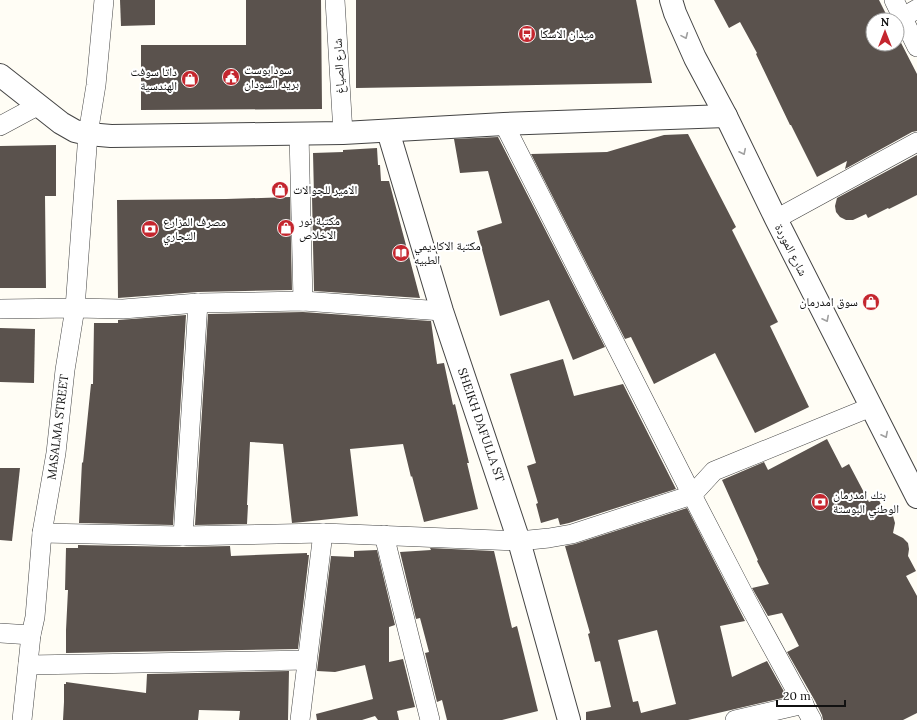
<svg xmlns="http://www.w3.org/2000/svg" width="917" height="720" font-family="Lora,'Noto Naskh Arabic',serif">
<rect width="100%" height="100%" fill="#fffdf5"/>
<g fill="#5a524d" fill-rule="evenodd">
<polygon points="120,0 155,0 155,25 121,26"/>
<polygon points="246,0 321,0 322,109 141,110 141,45 246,45"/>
<polygon points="356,0 636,0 652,83 356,88"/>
<polygon points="714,0 879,0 889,20 873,20 873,44 897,44 897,35 917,74 917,131 912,132 845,169 847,161 817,177 791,125 790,125 756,54 757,53 740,22 729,28"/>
<polygon points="688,134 736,227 732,230 778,322 770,326 809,407 755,433 715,353 654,384 631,337 625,339 531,154 607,152 664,135"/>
<polygon points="498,137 605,347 573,360 549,300 500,316 477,231 502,223 488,171 460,173 454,139"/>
<polygon points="56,145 56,196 45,196 46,288 0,288 0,146"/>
<polygon points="377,148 378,165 380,165 381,181 389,181 420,298 314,291 312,196 314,196 313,153 343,152 343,150"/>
<polygon points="917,155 917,195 889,209 888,208 868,218 866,214 853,220 846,220 840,217 836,212 835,206 837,198"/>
<polygon points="290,197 292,290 198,292 118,298 117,200 226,199"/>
<polygon points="303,312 431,321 437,364 444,363 453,405 455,404 469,463 467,463 478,509 424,522 412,476 411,477 403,444 350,449 358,516 303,522 292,523 283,444 250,442 247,505 248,505 247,524 195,525 208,314"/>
<polygon points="186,315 173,525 79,523 82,462 83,463 91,384 93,384 94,323 118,323 118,320"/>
<polygon points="0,328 35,329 34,383 0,382"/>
<polygon points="563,359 574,396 623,384 676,489 569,523 560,525 558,518 541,523 536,504 538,503 527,466 536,463 510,374"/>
<polygon points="827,439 842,468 849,464 869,502 878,498 883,509 889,511 893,516 895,523 893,533 903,538 908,543 909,549 908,556 916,571 906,576 917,596 917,713 903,720 823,720 822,715 815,701 787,652 799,646 782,613 768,616 752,588 769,584 757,561 758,560 722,480 764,462 768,470"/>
<polygon points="0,468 20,468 12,541 0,540"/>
<path d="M687,508L745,621L720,626L732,677L767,661L787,697L688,720H586V712L611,707L600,661L595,662L588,634L590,633L565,546L575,544ZM657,630L676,704L641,713L638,701L633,702L618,640Z"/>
<polygon points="78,545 183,547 230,546 231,556 307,553 307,555 309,555 298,649 66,653 66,630 68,590 65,590 66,548 78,548"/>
<polygon points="430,548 494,551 512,628 517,626 538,711 502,720 447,720 442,700 437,702 425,653 429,652 420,618 416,619 400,552 431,550"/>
<polygon points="377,550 395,625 389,627 389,662 403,659 415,707 397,711 399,720 378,720 375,716 362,720 317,720 316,714 373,699 365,665 335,672 317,671 331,556 354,557 354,551"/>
<polygon points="289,671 288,720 239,720 240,711 199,710 198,720 63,720 64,702 64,684 66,684 66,682 146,693 147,674"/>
</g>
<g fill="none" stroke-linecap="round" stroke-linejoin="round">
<g stroke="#444" stroke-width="20">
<g id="minor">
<polyline points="335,0 343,133"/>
<polyline points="894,0 917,47"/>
<polyline points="903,17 917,9"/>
<polyline points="504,124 692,495 747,601 812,720"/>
<polyline points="0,126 39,105"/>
<polyline points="299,133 303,301"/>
<polyline points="776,219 917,142"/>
<polyline points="0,309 75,308 123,309 198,303 303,301 442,311"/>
<polyline points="42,533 183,536 323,533 519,541 549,538 572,534 692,495 714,471 871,407"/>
<polyline points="384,535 430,720"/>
<polyline points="183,536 198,303"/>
<polyline points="0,633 31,635"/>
<polyline points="28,665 307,660"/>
<polyline points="22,720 31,635 35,617 42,533 56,453 65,370 75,308 88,134 96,85 104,0"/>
<polyline points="300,720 323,533"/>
<polyline points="735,720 804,704"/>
</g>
</g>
<g stroke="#444" stroke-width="24">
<g id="tertiary">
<polyline points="671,0 675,13 695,58 726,116 776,219 917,497"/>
<polyline points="0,75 61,123 75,131 88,134 111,136 343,133 504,124 726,116"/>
<polyline points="388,131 442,311 519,541 569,720"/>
</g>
</g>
<use href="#minor" stroke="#fff" stroke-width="19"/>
<use href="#tertiary" stroke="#fff" stroke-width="22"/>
</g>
<defs><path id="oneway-chevron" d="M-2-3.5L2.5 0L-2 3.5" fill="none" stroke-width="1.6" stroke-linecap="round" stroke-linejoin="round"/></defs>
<g stroke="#a0a0a0">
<use href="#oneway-chevron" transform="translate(685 36) rotate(66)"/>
<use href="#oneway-chevron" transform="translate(743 152) rotate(64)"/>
<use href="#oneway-chevron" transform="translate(826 319) rotate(63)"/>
<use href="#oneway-chevron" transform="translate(885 435) rotate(63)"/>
</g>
<defs>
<g id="bus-disc" transform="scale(0.9)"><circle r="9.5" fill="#c4262e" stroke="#fff"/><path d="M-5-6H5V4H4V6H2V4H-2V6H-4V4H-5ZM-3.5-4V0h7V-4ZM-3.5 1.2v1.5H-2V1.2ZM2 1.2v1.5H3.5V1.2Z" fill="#fff"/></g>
<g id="civic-disc" transform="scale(0.9)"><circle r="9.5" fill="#c4262e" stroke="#fff"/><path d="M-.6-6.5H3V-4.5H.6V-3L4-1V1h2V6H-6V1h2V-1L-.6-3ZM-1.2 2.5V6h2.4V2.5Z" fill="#fff"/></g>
<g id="shop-disc" transform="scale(0.9)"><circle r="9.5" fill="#c4262e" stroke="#fff"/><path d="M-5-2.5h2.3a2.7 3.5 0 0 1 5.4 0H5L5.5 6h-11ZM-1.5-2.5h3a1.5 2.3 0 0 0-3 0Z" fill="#fff"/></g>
<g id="bank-disc" transform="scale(0.9)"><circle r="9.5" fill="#c4262e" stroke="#fff"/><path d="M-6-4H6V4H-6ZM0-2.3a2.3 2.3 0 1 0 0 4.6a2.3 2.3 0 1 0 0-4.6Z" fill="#fff"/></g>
<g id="library-disc" transform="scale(0.9)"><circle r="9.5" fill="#c4262e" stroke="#fff"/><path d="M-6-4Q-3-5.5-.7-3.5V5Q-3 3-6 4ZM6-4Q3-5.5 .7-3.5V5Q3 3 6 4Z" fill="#fff"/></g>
</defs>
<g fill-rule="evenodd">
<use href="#bus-disc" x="527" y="34"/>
<use href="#civic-disc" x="231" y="77"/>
<use href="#shop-disc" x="190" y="79"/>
<use href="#shop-disc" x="280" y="190"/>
<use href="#shop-disc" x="286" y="228"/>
<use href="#bank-disc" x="150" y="229"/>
<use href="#library-disc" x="401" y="253"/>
<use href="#shop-disc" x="871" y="302"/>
<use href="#bank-disc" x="820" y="502"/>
</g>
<g text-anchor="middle" stroke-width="4" stroke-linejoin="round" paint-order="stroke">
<g font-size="12" fill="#111" stroke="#fff" text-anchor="start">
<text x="540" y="38">ميدان الاسكا</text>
<text x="244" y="74">سودابوست<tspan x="244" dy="14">بريد السودان</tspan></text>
<text x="177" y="76" text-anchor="end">داتا سوفت<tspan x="177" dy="14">الهندسية</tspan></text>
<text x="293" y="194">الامير للجوالات</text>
<text x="299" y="225">مكتبة نور<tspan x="299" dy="14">الاخلاص</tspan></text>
<text x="163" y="226">مصرف المزارع<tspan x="163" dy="14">التجاري</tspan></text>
<text x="414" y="250">مكتبة الاكاديمي<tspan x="414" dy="14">الطبيه</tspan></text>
<text x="858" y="306" text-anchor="end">سوق امدرمان</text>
<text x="833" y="499">بنك امدرمان<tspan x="833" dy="14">الوطني البوستة</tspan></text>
</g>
<g font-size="12" fill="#111" stroke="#fff">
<text transform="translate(339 66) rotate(-93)" y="4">شارع الصياغ</text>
<text transform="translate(791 250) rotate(63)" y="4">شارع الموردة</text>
<text transform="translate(481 425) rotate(71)" y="4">SHEIKH DAFULLA ST</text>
<text transform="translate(58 427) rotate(-83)" y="4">MASALMA STREET</text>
</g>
</g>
<g transform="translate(885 32)"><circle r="19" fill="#ffffff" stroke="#a0a0a0"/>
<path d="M0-3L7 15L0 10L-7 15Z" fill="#c4262e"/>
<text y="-6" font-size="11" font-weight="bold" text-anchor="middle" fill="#111111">N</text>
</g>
<path d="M777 700v6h68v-6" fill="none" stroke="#111111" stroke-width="2"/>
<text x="783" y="700" font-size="12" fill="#111111" stroke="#ffffff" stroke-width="3" paint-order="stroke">20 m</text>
</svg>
